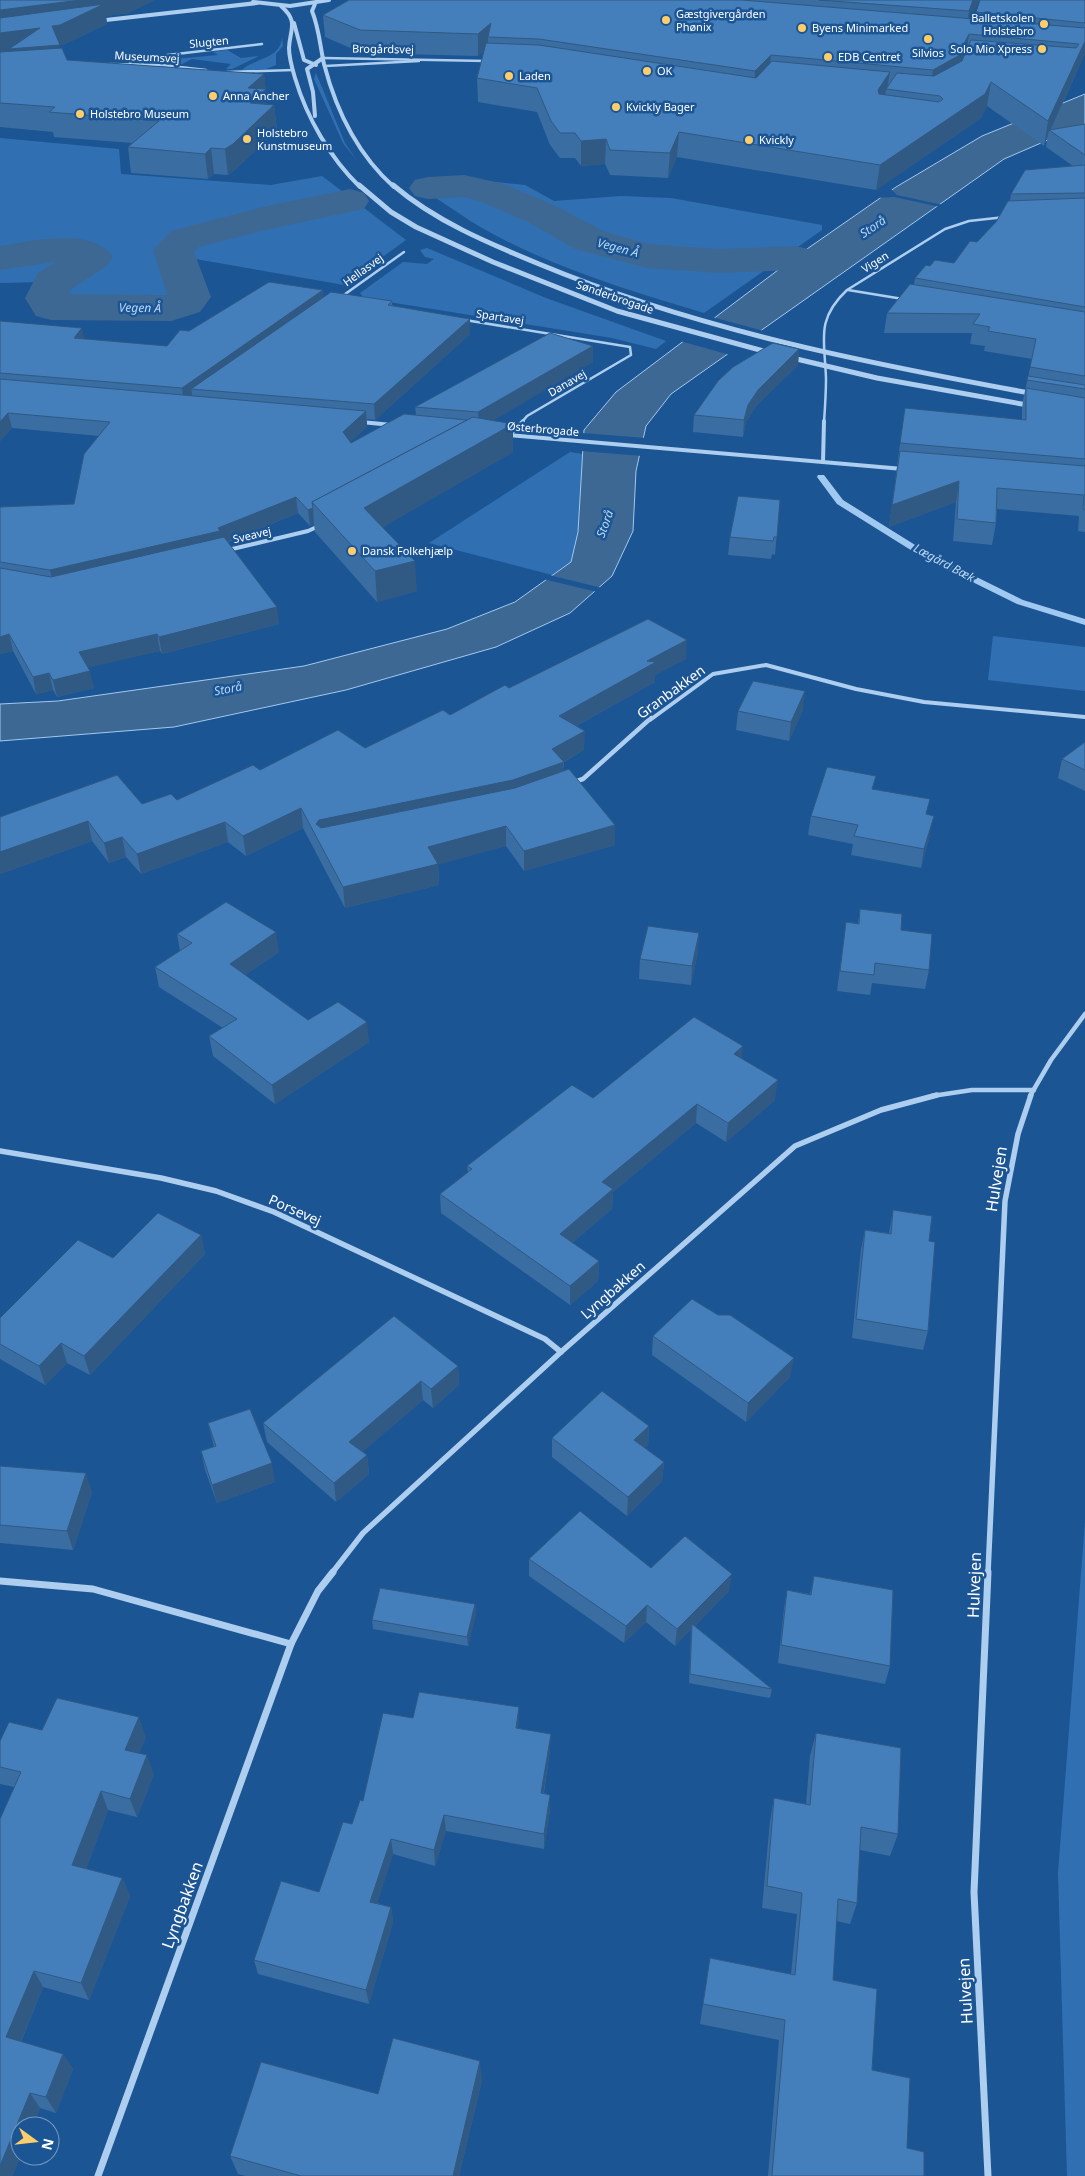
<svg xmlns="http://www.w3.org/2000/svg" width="1085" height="2176" font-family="'Noto Sans',sans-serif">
<rect width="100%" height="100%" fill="#1c5594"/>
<g fill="#3070b2">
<path d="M282,37L283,46L276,54V65L266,69L242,70C255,58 281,59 282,37Z"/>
<polygon points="227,50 241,58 259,56 232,69 226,69 231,64 192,59 182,64 140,61 155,58 164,60 218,55 213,52"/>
<polygon points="316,73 345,143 357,161 343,143 314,79"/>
<polygon points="0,138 119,149 121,174 271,185 322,176 406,240 344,285 190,258 178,295 162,303 71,302 42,282 0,283"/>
<path d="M459,178L525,185L554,201L621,196L671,198L822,225V230L704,313C625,289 543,265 472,222C457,212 442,202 427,192L422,185L428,180Z"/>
<polygon points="427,248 546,298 666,341 656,349 612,338 364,298 360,293 403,262 427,264 434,259 425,257 420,250"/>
<polygon points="570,452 583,454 578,532 571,562 552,575 429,543"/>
<polygon points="993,636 1085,647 1085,691 988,680"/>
<polygon points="1085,1521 1085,2176 1067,2176 1058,1873"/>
</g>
<polygon fill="#3e6894" stroke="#a0c9f1" points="1085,94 1085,124 1004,159 671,394 646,426 636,471 633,531 612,576 570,613 496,647 346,690 174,727 0,741 0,704 58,701 304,666 447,629 515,602 571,562 578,532 584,430 616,392 794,258 896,187 982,136"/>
<g fill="#1c5594">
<polygon points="890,188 897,195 943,205 940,207 894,197 876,198"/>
<polygon points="712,317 764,331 730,355 680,341"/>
<polygon points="582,433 646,438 642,456 581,451"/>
<polygon points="549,575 602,588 597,592 543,579"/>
</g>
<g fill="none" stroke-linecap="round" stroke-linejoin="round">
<polygon fill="#a0c9f1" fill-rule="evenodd" points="818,475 824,475 843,500 928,553 1023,600 1085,619 1085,625 1017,604 922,557 837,504 817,477"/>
<g fill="#3e6894" fill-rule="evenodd">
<polygon points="464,175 504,184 556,206 603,231 649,244 719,249 794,246 834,254 840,263 834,272 819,275 794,270 719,273 647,268 575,249 528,222 479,201 464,197 428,199 415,196 409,188 415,180 428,177"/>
<path d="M350,189L364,193L369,201L364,209L270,229L199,247L194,252L211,297L200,312L171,321L51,320L36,316L25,298L38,273L56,262L0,270V246C32,241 92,226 113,257L107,266L71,289L69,294L167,295L153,250L171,231L267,206Z"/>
</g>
<g stroke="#adceef" stroke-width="2.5">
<polyline points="323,58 487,61"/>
<polyline points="130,63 133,59 262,44"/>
<polyline points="110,64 162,65 206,70"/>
<polyline points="325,66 419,61"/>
<polyline points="227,72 293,70"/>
<polyline points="848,290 903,299"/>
<polyline points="341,297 404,252"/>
<polyline points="465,320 630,347 631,355 527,416 522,422"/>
<path d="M824,422C825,408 826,393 826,379C825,341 815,320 847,290L945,229L969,221L1005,217"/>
</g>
<g stroke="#adceef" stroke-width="4">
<polyline points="361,422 392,425"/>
<polyline points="508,435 903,469"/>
<polyline points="510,435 523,421"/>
<polyline points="823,462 824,421"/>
<polyline points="228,550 308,531 321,525"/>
<polyline points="650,720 713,674 766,665 856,689 924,702 1085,717"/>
</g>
<g stroke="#adceef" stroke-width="4.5">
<polyline points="574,782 583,779 651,718"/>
<polyline points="932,1096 972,1090 1034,1090"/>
<polyline points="1030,1096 1051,1060 1085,1014"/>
</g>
<g stroke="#adceef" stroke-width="5.5">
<polyline points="0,1151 161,1178 216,1191 274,1212 545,1339 561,1352"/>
<polyline points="332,1573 363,1533 561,1352 795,1146 881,1110 937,1095"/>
<polyline points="988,1573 1005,1201 1018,1134 1031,1095"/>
</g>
<g stroke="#adceef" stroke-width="7">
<polyline points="0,1581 93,1589 291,1644"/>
<polyline points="98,2176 291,1644 318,1591 333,1572"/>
<polyline points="988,2176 974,1892 988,1572"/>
</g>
<g stroke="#adceef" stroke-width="4">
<polyline points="253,2 290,6 329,0"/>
<path d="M315,4L312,11C319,28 320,46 324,64C336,110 358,155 394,187"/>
<path d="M281,6C299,22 290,28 289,48C289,58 292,68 295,78C307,118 330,158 360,187"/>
<polyline points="97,21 257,3"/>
<polyline points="294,23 304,60 316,65"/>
<polyline points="315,116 313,92 307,69 323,58"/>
</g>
<g stroke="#adceef" stroke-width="5">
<polyline points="359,185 391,212 416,227 493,262 617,311 771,353"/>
<path d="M393,185C435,221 488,243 539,264C698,330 866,363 1035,394"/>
<polyline points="788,357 877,378 1033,406"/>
</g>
</g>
<g fill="#3a6da1">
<polygon points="0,0 129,13 106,16 107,24 63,45 60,45 60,48 67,60 264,74 267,105 274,105 277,130 236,169 228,175 214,174 208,179 131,173 128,147 132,143 54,137 53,132 0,127"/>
<polygon points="349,0 979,0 971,19 975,19 976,12 1085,0 1085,53 1051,130 1085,124 1085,532 1078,531 1079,516 997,509 996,523 992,545 953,541 956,502 889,527 902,429 1022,420 1022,409 1023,400 1032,359 984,351 985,346 970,344 972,333 884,333 887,313 914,285 915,278 930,266 954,263 977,242 996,222 1010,201 1011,194 1073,166 1046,147 1048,135 1044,146 987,106 981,118 876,190 677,157 668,178 610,175 605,164 581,166 575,158 560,158 550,145 537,112 478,102 477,78 484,51 478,56 362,53 325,37 323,15"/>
<polygon points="323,290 323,297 392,301 392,305 470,334 375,420 367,419 367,427 350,442 351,443 416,415 415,407 593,346 593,362 493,420 513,452 383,527 417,591 377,602 315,532 314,524 310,526 298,513 228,542 279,624 162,654 160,651 88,667 94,688 57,697 53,690 36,694 13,651 0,654 0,507 74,504 99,436 12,428 0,441 0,321 84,339 167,346 189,331"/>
<polygon points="799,349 798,365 756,406 746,422 743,437 693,432 694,415"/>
<polygon points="780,500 775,555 772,554 771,559 728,555 730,537"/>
<polygon points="686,659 655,675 655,682 576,726 584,750 564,762 563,771 615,845 524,871 506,846 438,864 439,885 345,908 303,828 246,856 228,842 141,874 126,857 109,863 92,841 0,874 0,817 142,804 177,800 260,770 365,748 450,715 509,688"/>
<polygon points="803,710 789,741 736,730 738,711"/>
<polygon points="1085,742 1085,791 1058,778 1062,759"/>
<polygon points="873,789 927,814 930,835 921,868 851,855 853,844 808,835 811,816"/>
<polygon points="860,909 901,930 929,970 925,989 872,983 870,995 837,991 846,922 858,923"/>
<polygon points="177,934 279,952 245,975 308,1020 369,1042 275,1104 213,1056 209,1036 223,1028 159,987 155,967 180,951"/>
<polygon points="698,952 691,985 639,979 640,959"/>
<polygon points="742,1059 775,1100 726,1142 696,1123 613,1192 612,1209 572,1243 599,1261 598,1281 570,1305 441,1213 440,1194 468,1173 467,1166 593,1098"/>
<polygon points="893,1210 928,1331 923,1350 852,1338 861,1249 865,1230 889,1233"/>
<polygon points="201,1235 205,1254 90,1375 67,1363 45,1385 0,1359 0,1318 113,1258"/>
<polygon points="653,1336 790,1377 746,1422 652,1355"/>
<polygon points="458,1366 459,1385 433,1408 423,1400 362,1452 367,1455 369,1474 336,1502 267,1442 263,1423"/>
<polygon points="208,1423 275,1482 217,1503 205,1470 201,1451 214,1447"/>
<polygon points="649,1426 648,1445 644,1448 664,1462 662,1481 627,1516 552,1457 552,1438"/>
<polygon points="0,1466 92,1492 73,1550 0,1543"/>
<polygon points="529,1559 651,1568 729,1591 695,1626 772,1689 770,1698 689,1683 691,1629 675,1646 646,1622 624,1643 529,1576"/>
<polygon points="814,1576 890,1666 885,1684 778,1663 784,1608 787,1590 810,1594"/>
<polygon points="475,1604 476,1613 468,1646 373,1629 372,1620"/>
<polygon points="519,1707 518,1728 550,1750 544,1793 550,1795 550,1810 544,1849 446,1831 435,1866 393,1854 377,1903 391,1907 393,1922 369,2004 258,1974 254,1960 319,1892 352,1824 363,1801 413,1718"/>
<polygon points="42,1730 146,1737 139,1753 154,1774 137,1817 108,1810 86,1869 122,1878 130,1896 89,2000 43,1987 21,2042 63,2054 73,2069 56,2113 40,2108 33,2126 20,2126 14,1787 0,1784 0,1741"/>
<polygon points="816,1733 898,1834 890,1856 860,1850 857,1903 850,1924 836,1921 833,1980 907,2148 924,2176 768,2176 779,2040 700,2024 710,1958 791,1974 797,1914 762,1908 770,1821 774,1798 806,1804 810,1756"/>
<polygon points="482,2080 459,2176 246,2176 238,2174 230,2156 378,2094"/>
</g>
<g fill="#305983">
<polygon points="81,0 156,0 129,13 106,16 107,24 63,45 60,45 63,65 0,53 0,33 52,26 0,30 0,10"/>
<polygon points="973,0 979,0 966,33 969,11"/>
<polygon points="491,23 488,37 488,48 478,56 478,34"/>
<polygon points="969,34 966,56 955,79 929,93 933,70"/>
<polygon points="1085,41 1085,53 1050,131 1049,130 1048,135 1044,146 1048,121"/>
<polygon points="771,55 769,78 754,95 755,71"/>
<polygon points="890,72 887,89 886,89 885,98 875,114 878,90"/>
<polygon points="264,74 268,111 274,105 277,130 236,169 228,175 225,149 248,88"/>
<polygon points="991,82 987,106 981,118 876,190 880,165"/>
<polygon points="679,132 677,157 668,178 670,153"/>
<polygon points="606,139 605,164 581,166 581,141"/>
<polygon points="211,148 214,174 208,179 205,154"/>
<polygon points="323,290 324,305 191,389 193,398 184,404 182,388"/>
<polygon points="470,319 470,334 375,420 374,404"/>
<polygon points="82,328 85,342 74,338"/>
<polygon points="593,346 593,362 479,429 478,412"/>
<polygon points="799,349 798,365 756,406 746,422 743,437 744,420 748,405 758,390"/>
<polygon points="366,411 367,427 344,448 343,432"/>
<polygon points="8,413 12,428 0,441 0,422"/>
<polygon points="513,424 513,452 366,537 364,508"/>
<polygon points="959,481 956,502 889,527 892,505"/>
<polygon points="296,497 298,513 221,544 54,586 50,570 218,528"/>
<polygon points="313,508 314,524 310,526 308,510"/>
<polygon points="415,561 417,591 377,602 375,571"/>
<polygon points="277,607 279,624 162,654 159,637"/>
<polygon points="9,634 13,651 0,654 0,637"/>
<polygon points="157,634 160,651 83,669 79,652"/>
<polygon points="687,640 686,659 655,675 655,682 559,735 559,716 647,661"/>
<polygon points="90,671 94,688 57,697 53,680"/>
<polygon points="49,673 53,690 36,694 33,677"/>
<polygon points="805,691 803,710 789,741 791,722"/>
<polygon points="585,731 584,750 563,762 563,782 321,840 316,824 319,820 552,749"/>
<polygon points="301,808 303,828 246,856 243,836"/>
<polygon points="934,816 930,835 921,868 924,849"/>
<polygon points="88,821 92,841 0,874 0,852"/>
<polygon points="225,822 228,842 141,874 137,854"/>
<polygon points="615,825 615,845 524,871 524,851"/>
<polygon points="506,826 506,846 433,866 438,864 439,885 345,908 343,887 428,847"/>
<polygon points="122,837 126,857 109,863 104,843"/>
<polygon points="276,932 279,952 233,983 230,964"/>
<polygon points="699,933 698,952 691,985 692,966"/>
<polygon points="367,1022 369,1042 275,1104 272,1085"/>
<polygon points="743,1046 741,1066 734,1054"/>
<polygon points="778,1080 775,1100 726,1142 728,1123"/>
<polygon points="697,1104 696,1123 613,1192 612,1209 559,1254 560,1234 602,1182"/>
<polygon points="201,1235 205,1254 90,1375 84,1356"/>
<polygon points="599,1261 598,1281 570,1305 570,1286"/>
<polygon points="61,1343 67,1363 45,1385 39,1366"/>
<polygon points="794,1358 790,1377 746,1422 748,1403"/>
<polygon points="458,1366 459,1385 433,1408 431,1389"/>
<polygon points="421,1381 423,1400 352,1461 349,1442"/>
<polygon points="649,1426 648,1445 633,1459 634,1440"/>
<polygon points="367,1455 369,1474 336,1502 334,1483"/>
<polygon points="664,1462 662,1481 627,1516 628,1497"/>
<polygon points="272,1463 275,1482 217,1503 212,1485"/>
<polygon points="86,1473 92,1492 73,1550 67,1531"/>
<polygon points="732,1574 729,1591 692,1629 692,1624 691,1629 675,1646 677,1629"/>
<polygon points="475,1604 476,1613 468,1646 467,1637"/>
<polygon points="647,1605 646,1622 624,1643 626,1626"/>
<polygon points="519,1707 519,1724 516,1744 516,1728"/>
<polygon points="139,1717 146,1737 132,1770 125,1750"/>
<polygon points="551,1734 550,1750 541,1809 541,1793"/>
<polygon points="147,1755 154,1774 137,1817 130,1799"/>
<polygon points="101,1791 108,1810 81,1883 72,1865"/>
<polygon points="550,1795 550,1810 544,1849 544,1834"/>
<polygon points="444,1815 446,1831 435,1866 434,1850"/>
<polygon points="391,1839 393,1854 373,1916 370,1902"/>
<polygon points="122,1878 130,1896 89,2000 81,1983"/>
<polygon points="391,1907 393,1922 369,2004 366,1990"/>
<polygon points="34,1971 43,1987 16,2053 6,2037"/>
<polygon points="63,2054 73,2069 56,2113 46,2097"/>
<polygon points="480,2061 482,2080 459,2176 453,2176"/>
<polygon points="30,2093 40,2108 33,2126 20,2126 20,2156 21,2156 13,2176 0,2176 0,2166"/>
</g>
<g fill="#447fbb" stroke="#305983">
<polygon points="0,0 81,0 0,10"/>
<polygon points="349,0 742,0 1085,28 1085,41 1048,121 991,82 985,94 880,165 679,132 670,153 610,150 606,139 581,141 575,133 560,133 551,121 537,88 477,78 486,43 539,45 756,78 772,61 890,72 878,90 879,94 939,102 943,99 940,96 886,89 897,73 934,76 962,61 971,40 1076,48 1079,44 969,34 958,56 933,70 771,55 755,71 539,39 488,37 491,23 478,34 360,30 323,15"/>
<polygon points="819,0 973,0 969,11"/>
<polygon points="980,0 1085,0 1085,23 976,12"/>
<polygon points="104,4 60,25 52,26 60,45 9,49 40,28 0,33 0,18"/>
<polygon points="62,48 67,60 264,74 248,88 266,89 250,103 274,105 233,144 225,149 211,148 205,154 128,147 159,121 49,112 55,107 0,103 0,52"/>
<polygon points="1085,124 1085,155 1049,130"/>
<polygon points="1085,165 1085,193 1011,194 1025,170"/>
<polygon points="1085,198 1085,307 915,278 926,265 930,266 935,260 954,263 970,241 977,242 996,222 1008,201"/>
<polygon points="269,282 323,290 182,388 0,373 0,321 82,328 74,338 167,346 180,330 189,331"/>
<polygon points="910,284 1085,312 1085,376 1030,367 1036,339 988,331 990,327 973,324 980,314 887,313"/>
<polygon points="331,292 392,301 388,305 470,319 374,404 191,389"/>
<polygon points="550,333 593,346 478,412 415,407"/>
<polygon points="773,343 799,349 758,390 748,405 744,420 694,415 718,381 733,367"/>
<polygon points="1028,376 1085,385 1085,389 1027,380"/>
<polygon points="0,379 366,411 343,432 351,443 404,414 467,420 312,502 313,508 308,510 296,497 218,528 220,531 50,570 0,562 0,507 74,504 84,454 110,422 8,413 0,422"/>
<polygon points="1026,388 1085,398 1085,459 900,443 905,408 1026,420"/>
<polygon points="473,417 513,424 364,508 415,561 375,571 312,502"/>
<polygon points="900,451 1085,466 1085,510 1083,510 1084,495 997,488 996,523 957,519 959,481 892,505"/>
<polygon points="738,496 780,500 777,537 774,537 773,541 730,537"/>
<polygon points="224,537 277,607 159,637 157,634 79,652 90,671 53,680 49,673 33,677 9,634 0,637 0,568 51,577"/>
<polygon points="648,619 687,640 647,661 656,662 559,716 585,731 552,749 564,762 513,780 319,820 316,824 321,828 515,788 569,769 615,825 524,851 506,826 428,847 438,864 343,887 301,808 243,836 225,822 137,854 122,837 104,843 88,821 0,852 0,817 117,775 142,804 171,794 177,800 253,765 260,770 338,730 365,748 443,710 450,715 505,685 509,688"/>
<polygon points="753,681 805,691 791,722 738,711"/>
<polygon points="1085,742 1085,770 1062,759"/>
<polygon points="827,767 876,776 872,789 930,799 926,814 934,816 924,849 854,836 858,825 811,816"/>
<polygon points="226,902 276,932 230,964 308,1020 338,1002 367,1022 272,1085 209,1036 237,1019 155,967 192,943 177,934"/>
<polygon points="860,909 902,914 901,930 932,934 929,970 875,963 874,975 840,971 846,922 859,924"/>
<polygon points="648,926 699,933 692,966 640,959"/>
<polygon points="694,1017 743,1046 734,1054 778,1080 728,1123 697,1104 602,1182 613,1189 560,1234 599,1261 570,1286 440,1194 472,1169 467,1166 572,1085 593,1098"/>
<polygon points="893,1210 932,1216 929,1241 935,1242 928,1331 856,1319 865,1230 891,1234"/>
<polygon points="158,1213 201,1235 84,1356 61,1343 39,1366 0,1344 0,1318 78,1240 113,1258"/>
<polygon points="692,1299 718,1315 730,1315 794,1358 748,1403 653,1336"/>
<polygon points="394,1316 458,1366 431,1389 421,1381 349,1442 367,1455 334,1483 263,1423"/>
<polygon points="602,1391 649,1426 634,1440 664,1462 628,1497 552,1438"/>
<polygon points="250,1409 272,1463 212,1485 201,1451 216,1446 208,1423"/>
<polygon points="0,1466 86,1473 67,1531 0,1525"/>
<polygon points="580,1511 651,1568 685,1536 732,1574 677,1629 647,1605 626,1626 529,1559"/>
<polygon points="814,1576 893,1590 890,1666 781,1645 787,1590 811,1595"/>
<polygon points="380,1588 475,1604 467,1637 372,1620"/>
<polygon points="692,1624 772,1689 690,1674"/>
<polygon points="419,1692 519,1707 516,1728 551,1734 541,1793 550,1795 544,1834 444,1815 434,1850 391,1839 370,1902 391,1907 366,1990 254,1960 281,1881 319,1892 343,1822 352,1824 360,1800 363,1801 383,1713 413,1718"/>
<polygon points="57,1698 139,1717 125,1750 147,1755 130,1799 101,1791 72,1865 122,1878 81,1983 34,1971 6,2037 63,2054 46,2097 30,2093 0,2166 0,1819 21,1772 0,1767 0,1741 9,1722 42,1730"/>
<polygon points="816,1733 901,1748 898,1834 861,1827 857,1903 838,1899 833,1980 877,1989 872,2070 910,2078 907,2148 924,2152 924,2176 772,2176 785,2020 703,2004 710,1958 795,1975 802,1893 767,1886 774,1798 810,1805"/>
<polygon points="393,2038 480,2061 453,2176 301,2176 230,2156 261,2062 378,2094"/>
</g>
<g fill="#ffce6b" stroke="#1c5594" stroke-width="2">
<circle cx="666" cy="20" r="5"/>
<circle cx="1044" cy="24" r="5"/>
<circle cx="802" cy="28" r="5"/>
<circle cx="928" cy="39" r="5"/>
<circle cx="1042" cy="49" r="5"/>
<circle cx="828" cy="57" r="5"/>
<circle cx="647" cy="71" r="5"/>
<circle cx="509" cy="76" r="5"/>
<circle cx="213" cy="96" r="5"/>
<circle cx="616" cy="107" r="5"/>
<circle cx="80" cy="114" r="5"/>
<circle cx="247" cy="139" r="5"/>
<circle cx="749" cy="140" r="5"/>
<circle cx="352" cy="551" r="5"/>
</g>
<g text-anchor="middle" stroke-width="5" stroke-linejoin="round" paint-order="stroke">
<g font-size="11" fill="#fff" stroke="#1c5594" text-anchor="start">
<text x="676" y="18">Gæstgivergården<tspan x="676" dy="13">Phønix</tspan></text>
<text x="1034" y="22" text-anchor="end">Balletskolen<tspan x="1034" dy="13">Holstebro</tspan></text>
<text x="812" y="32">Byens Minimarked</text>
<text x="1032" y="53" text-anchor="end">Solo Mio Xpress</text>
<text x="928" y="57" text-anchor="middle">Silvios</text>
<text x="838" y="61">EDB Centret</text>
<text x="657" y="75">OK</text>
<text x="519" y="80">Laden</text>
<text x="223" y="100">Anna Ancher</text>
<text x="626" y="111">Kvickly Bager</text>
<text x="90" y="118">Holstebro Museum</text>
<text x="257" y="137">Holstebro<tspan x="257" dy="13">Kunstmuseum</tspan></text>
<text x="759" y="144">Kvickly</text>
<text x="362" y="555">Dansk Folkehjælp</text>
</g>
<g font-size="11" fill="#fff" stroke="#1c5594">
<text transform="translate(209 42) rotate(-6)" y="4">Slugten</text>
<text transform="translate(383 49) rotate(1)" y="4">Brogårdsvej</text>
<text transform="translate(147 57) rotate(3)" y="4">Museumsvej</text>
<text transform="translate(875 262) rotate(-32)" y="4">Vigen</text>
<text transform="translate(363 270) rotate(-36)" y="4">Hellasvej</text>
<text transform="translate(615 297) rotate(19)" y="4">Sønderbrogade</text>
<text transform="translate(500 317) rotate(9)" y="4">Spartavej</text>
<text transform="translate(567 383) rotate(-30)" y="4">Danavej</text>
<text transform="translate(543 429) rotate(5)" y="4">Østerbrogade</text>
<text transform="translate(252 535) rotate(-13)" y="4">Sveavej</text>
</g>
<g font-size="12" font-style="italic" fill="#bad8f6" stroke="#1c5594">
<text transform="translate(873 227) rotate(-34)" y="4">Storå</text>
<text transform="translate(618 248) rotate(15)" y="4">Vegen Å</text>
<text transform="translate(140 308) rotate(1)" y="4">Vegen Å</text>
<text transform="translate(605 524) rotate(-70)" y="4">Storå</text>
<text transform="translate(944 563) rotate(28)" y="4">Lægård Bæk</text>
<text transform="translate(228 689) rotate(-11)" y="4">Storå</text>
</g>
<g font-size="14" fill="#fff" stroke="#1c5594">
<text transform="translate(671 692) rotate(-36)" y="5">Granbakken</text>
<text transform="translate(295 1210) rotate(24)" y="5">Porsevej</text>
<text transform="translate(613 1290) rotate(-41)" y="5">Lyngbakken</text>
</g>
<g font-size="16" fill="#fff" stroke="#1c5594">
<text transform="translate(996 1179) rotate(-81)" y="6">Hulvejen</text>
<text transform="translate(974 1585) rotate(-88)" y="6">Hulvejen</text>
<text transform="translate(182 1905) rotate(-70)" y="6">Lyngbakken</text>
<text transform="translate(965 1991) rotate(-93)" y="6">Hulvejen</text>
</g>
</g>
<g transform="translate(35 2141) rotate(105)"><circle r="24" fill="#1c5594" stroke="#7799bf"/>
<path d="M0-4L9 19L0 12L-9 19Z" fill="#ffce6b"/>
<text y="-8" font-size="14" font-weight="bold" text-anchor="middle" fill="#ffffff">N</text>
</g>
</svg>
